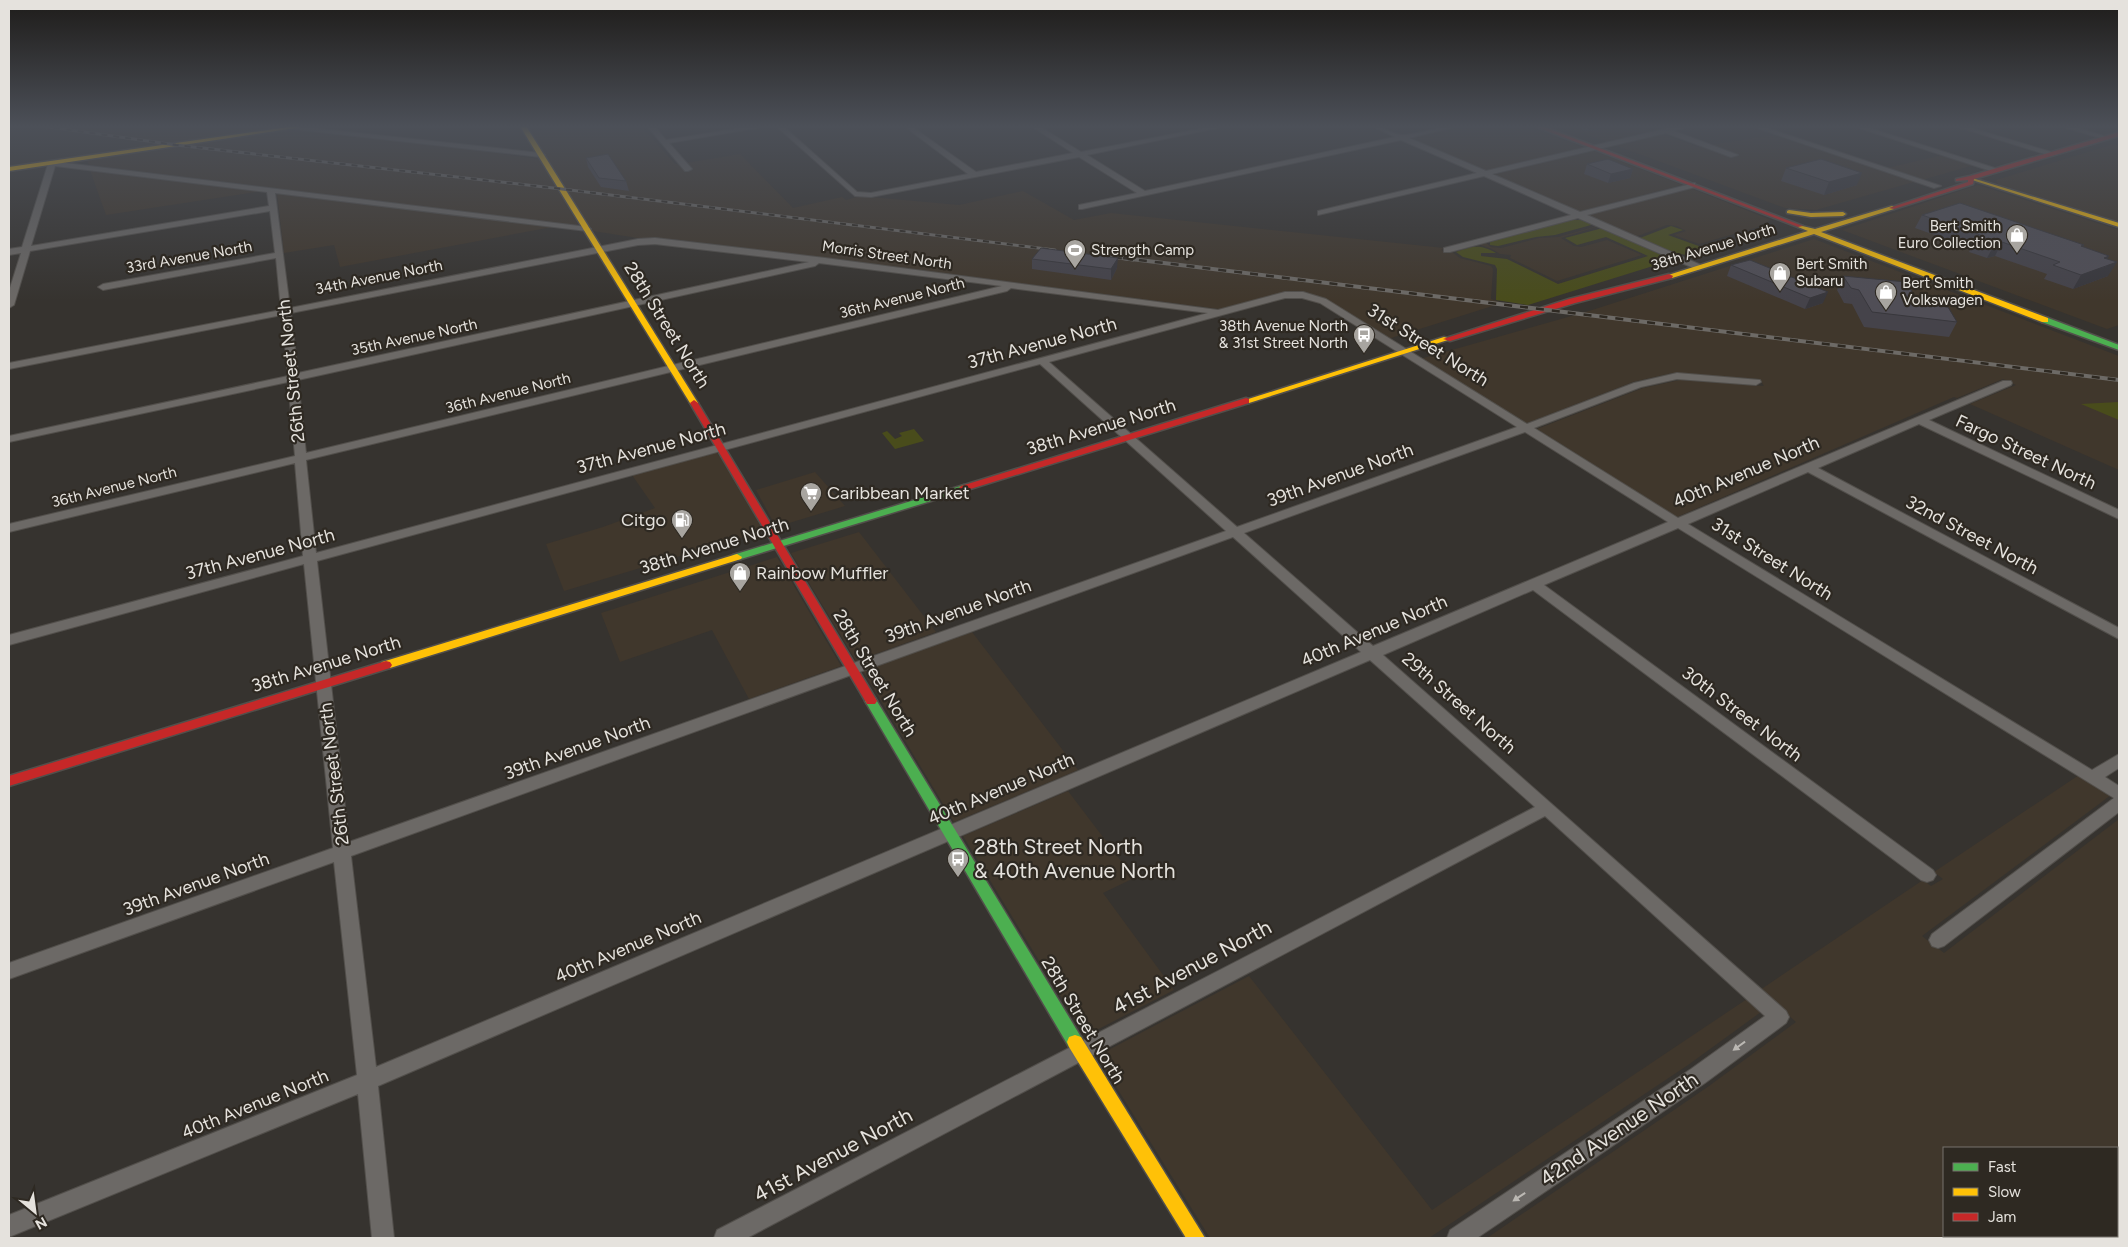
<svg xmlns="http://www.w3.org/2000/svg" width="2128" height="1247" font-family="Figtree,sans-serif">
<rect width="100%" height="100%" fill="#36332f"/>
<g fill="#40372c" fill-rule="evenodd">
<polygon points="34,126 269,126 270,130 165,144"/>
<polygon points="570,126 641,126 675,164 678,164 685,172 693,170 686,163 740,154 793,208 842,197 846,200 860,196 959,205 1023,191 1074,220 1111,213 1444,248 1441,250 1448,253 1452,252 1460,258 1491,266 1493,269 1491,299 1502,303 1388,339 1327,300 1306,292 1281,293 1219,309 828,258 672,239 644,239 593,231 531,132"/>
<polygon points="1465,126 1528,126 1585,148 1485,172 1408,138"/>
<polygon points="1563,126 1639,126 1655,132 1607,142"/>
<polygon points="292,129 474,150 539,159 579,226 89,165 87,159"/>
<polygon points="1662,134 1698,147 1704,146 1735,157 1739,155 1710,145 1773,135 1917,181 1816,210 1785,208 1615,145"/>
<polygon points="2114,144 2119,146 2119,222 1998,184 1996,180"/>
<polygon points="1592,150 1682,185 1577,212 1492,175"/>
<polygon points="1943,155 1974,165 1922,180 1887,168"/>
<polygon points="90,170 262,191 106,215"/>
<polygon points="1978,185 2119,230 2119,325 2107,329 1842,230"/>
<polygon points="1690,188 1771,220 1755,228 1699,244 1674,235 1686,231 1677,226 1667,225 1635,237 1585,215"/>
<polygon points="277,193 479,218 552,227 340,267 334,245 284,253"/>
<polygon points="1595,224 1603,227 1596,227 1561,238 1574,246 1581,247 1607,240 1642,255 1557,281 1510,258 1511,255 1500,254 1492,249 1478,244 1485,242 1491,247 1501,248 1539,238 1558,237 1594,227"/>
<polygon points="1814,239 2119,356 2119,470 1970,404 2016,385 2003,379 1957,398 1954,397 1677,517 1537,429 1643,388 1680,380 1764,386 1760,379 1672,373 1633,382 1527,423 1420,359 1589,311"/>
<polygon points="717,452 744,495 763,531 564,591 546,544 603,527 655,508 632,475"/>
<polygon points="815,472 845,506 776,527 756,490"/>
<polygon points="859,532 936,632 856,661 791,553"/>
<polygon points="777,557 841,666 749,699 712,630 620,662 601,613"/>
<polygon points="972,632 1078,770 954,822 863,671"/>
<path d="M2079,775L2111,795L1922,936L1944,953L2119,819V1238H1487L1709,1086L1796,1022L1760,990L1923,880L1931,886L1943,879L1934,872ZM1944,1148H2117V1236H1944Z"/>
<polygon points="1068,791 1134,878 1103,893 1174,990 1085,1036 963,836"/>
<polygon points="1249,976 1432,1210 1747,999 1761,1012 1688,1065 1429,1238 1210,1238 1097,1056"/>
</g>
<g fill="#494c1b">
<polygon points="1570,220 1581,220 1591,223 1591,225 1555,235 1536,237 1498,246 1490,245 1490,241"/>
<polygon points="1671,226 1683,230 1668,235 1707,249 1686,255 1675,253 1640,238"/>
<path d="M1599,229H1605L1668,258L1669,261L1528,305L1496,300L1497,269L1495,265L1463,257L1456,252C1474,246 1479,244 1496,253H1481V256L1507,259L1558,284L1648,256L1606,237L1577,245L1565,238Z"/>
<polygon points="2119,402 2119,420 2081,404"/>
<polygon points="914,429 924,441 895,449 882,433 887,431 895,439 902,436 899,433"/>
</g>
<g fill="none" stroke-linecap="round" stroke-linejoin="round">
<g stroke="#524f4b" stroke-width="2">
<g id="street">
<polygon points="294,126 541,153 545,155 541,157 292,129 291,128"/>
<polygon points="647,126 654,126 666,140 752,126 768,126 669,143 692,169 688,171 685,171"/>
<path d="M776,126H783L857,192L871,193L968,174L904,126H911L976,172L1073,153L1031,126H1039L1081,152L1214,126H1227L1087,155L1145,191L1395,137L1372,126C1383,126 1394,136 1405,135C1424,133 1441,126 1459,126L1409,138L1486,171L1677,126H1689L1674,131L1738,155L1731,157L1666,133L1492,174L1580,212L1695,183V187L1587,215L1701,265V269L1698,270L1578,218L1450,252H1444V248L1571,215L1484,176L1318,215V211L1477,173L1401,140L1082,209H1079V205L1137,193L1079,157L871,197L855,196Z"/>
<polygon points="1751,126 1761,126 1941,186 1934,188"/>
<polygon points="1853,126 1863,126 2001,170 1994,172"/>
<polygon points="1955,126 1965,126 2058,154 2051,156"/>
<polygon points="2060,126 2071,126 2111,138 2107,140"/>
<path d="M49,161L587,227L591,229L587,231L275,193L290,308L638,239L655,238L825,258L1218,310L1285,292H1303L1326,299L1527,424L1634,383L1677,373L1760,380L1761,382L1756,385L1677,379L1641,387L1534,428L1678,518L2003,381H2011L2012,383L2011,385L1929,420L2119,510V519L1919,424L1818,468L2119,628V639L1808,472L1688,524L2092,770L2119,754V768L2105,777L2119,786V812L1944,946L1938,948L1932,946L1929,940L1932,934L2114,798L1678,528L1544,585L1933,870L1936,875L1933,880L1927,882L1921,880L1533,590L1383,655L1786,1011L1789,1017L1786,1023L1705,1083L1477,1238H1447L1450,1230L1691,1069L1765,1016L1545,816L747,1238H714L717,1230L1535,807L1370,660L378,1086L394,1238H372L358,1094L9,1237V1215L357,1075L334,862L9,979V963L333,848L304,564L9,645V635L303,556L295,463L9,532V524L295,456L288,382L9,442V436L288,376L282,315L9,369V363L281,310L276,258L103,290L98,287L103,284L275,253L270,211L30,251L14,305L9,308V291L21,253L9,255V249L22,247ZM55,166L267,192L269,206L31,246ZM655,244L809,262L298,373L291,313L638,245ZM819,263L1002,286L306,453L298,380L815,266ZM1011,288L1208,313L316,553L306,460L1007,291ZM1285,298H1302L1320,303L1517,427L1237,527L1049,362ZM1040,364L1226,531L349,842L317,561ZM1525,432L1668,522L1373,646L1244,533ZM1233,537L1361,652L376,1067L351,856Z"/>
</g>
</g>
<g stroke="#524f4b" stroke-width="3">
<g id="fast">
<polygon points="2042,318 2048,318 2119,345 2119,350 2042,322"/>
<polygon points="964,485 967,486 969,488 967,490 741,559 737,560 732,557 733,555"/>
<polygon points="871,697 875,698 1081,1037 1083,1042 1081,1047 1075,1049 1069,1047 865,701 867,698"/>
</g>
</g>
<g stroke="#524f4b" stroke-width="3">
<g id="slow">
<polygon points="295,126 309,126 9,171 9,167"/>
<polygon points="520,126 526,126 698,403 697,405 694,406 690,403"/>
<polygon points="1969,177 2119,223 2119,227 1969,179"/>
<polygon points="1892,206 1894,207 1894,209 1821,232 2048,318 2048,322 2042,322 1814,234 1672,278 1665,276 1808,231 1798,227 1798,225 1815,229"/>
<polygon points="1789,210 1811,213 1843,212 1846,214 1843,216 1811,217 1787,213 1787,211"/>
<polygon points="1444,337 1451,339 1249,403 1243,403 1242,401"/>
<polygon points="737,554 742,557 741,559 390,668 382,668 380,665 382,662"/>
<polygon points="1075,1035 1081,1037 1205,1238 1186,1238 1069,1047 1067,1042 1069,1037"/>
</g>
</g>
<g stroke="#524f4b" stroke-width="3">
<g id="jam">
<polygon points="1534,126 1542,126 1803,226 1798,227"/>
<polygon points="2119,132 2119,136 1974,179 1973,184 1894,209 1889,208 1968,182 1968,180 1956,181 1956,179 1970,176"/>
<polygon points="1669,274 1673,276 1672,278 1575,303 1450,341 1443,339 1569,299"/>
<polygon points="1246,398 1249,399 1249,403 967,490 961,490 959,488 961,486"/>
<polygon points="694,400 698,403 877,701 875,704 867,704 690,403"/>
<polygon points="386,661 390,662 392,665 390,668 9,786 9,776"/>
</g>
</g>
<use href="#street" fill="#6c6966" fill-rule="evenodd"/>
<use href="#fast" fill="#4caf50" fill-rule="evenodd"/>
<use href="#slow" fill="#ffc107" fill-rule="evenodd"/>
<use href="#jam" fill="#c62828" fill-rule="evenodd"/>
<g stroke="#6d6a66" stroke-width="3">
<g id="rail-far1">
<polyline points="42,126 176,145 562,189 1055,250"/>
<polyline points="1104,256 1133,260"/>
</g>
</g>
<g stroke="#6d6a66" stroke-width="4">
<polyline id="rail" points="1123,258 2119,380"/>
</g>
<use href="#rail-far1" stroke="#2e2922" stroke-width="2" stroke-dasharray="6" stroke-linecap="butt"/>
<use href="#rail" stroke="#2e2922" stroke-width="2.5" stroke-dasharray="8" stroke-linecap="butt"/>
</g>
<g fill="#45434a">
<polygon points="1573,126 1609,126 1608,127 1588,132"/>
<polygon points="586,158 626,181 629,191 601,187 588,167"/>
<polygon points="1587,164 1633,169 1630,178 1608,183 1584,174"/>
<polygon points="1786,168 1857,185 1824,195 1781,181"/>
<polygon points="1922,215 2083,247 2109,256 2107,259 2108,276 2073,289 2044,279 2047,274 1995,256 1987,258 1969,252 1971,248 1915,228"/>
<polygon points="1032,259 1117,268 1111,280 1032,269"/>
<polygon points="1731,265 1823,303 1805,309 1727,276"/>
<polygon points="1843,276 1919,303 1957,322 1949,337 1864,327 1852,304 1844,303 1837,290"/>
</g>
<g fill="#38373c">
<polygon points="1589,126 1609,126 1608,127 1588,132"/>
<polygon points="1633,169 1630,178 1608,183 1611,174"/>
<polygon points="1862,173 1857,185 1824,195 1829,182"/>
<polygon points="2002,242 1995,256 1987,258 1994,245"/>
<polygon points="2109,256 2102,268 2117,262 2108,276 2073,289 2081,275 2104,258"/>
<polygon points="1118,258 1117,268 1111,280 1111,269"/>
<polygon points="1828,292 1823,303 1805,309 1810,298"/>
</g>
<g fill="#504e56" stroke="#38373c">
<polygon points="608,154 626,181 599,178 586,158"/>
<polygon points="1608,159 1633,169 1611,174 1587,164"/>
<polygon points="1821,159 1862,173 1829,182 1786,168"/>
<polygon points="1960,203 2084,245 2081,246 2109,256 2104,258 2117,262 2081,275 2053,265 2060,262 2002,242 1994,245 1976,238 1983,236 1922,215"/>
<polygon points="1041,248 1118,258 1111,269 1032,259"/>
<polygon points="1750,260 1828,292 1810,298 1731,265"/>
<polygon points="1843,276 1906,282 1919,303 1948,307 1957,322 1872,312 1859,290 1851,288"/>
</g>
<defs><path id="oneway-solid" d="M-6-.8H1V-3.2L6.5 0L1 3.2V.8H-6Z" transform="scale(1.25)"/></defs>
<g fill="#bbb8b3">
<use href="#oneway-solid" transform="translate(1739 1046) rotate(144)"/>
<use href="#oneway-solid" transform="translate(1519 1197) rotate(146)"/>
</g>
<linearGradient id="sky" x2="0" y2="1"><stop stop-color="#1e1c1a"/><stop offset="0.42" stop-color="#4c5058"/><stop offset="1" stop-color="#4c5058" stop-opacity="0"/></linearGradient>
<rect width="2128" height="301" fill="url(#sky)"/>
<defs>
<g id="shop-pin" transform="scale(1.125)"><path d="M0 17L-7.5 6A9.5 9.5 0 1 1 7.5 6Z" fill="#a8a5a0" stroke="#2e2922"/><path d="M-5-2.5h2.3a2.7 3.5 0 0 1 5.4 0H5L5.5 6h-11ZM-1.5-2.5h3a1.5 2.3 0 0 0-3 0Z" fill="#fff"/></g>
<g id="stadium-pin" transform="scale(1.125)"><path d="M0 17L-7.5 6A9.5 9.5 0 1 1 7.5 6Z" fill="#a8a5a0" stroke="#2e2922"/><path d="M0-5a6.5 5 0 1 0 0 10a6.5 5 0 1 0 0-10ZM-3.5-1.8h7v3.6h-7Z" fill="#fff"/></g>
<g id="bus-pin" transform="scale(1.125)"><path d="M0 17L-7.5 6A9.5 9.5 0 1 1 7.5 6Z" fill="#a8a5a0" stroke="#2e2922"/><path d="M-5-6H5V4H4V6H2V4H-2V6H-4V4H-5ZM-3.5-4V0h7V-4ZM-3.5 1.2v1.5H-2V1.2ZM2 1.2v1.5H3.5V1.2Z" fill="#fff"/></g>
<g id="supermarket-pin" transform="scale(1.125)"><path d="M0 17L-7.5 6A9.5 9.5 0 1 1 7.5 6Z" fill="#a8a5a0" stroke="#2e2922"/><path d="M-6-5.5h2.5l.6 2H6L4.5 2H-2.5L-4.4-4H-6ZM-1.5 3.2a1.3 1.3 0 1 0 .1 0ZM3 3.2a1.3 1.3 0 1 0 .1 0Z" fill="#fff"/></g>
<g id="fuel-pin" transform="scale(1.125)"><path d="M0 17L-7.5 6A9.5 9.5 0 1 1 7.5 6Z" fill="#a8a5a0" stroke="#2e2922"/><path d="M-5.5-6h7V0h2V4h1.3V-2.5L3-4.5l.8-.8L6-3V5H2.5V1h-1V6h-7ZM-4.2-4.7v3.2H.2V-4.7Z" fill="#fff"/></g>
</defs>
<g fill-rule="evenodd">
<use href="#shop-pin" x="2017" y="235"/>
<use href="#stadium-pin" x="1075" y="250"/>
<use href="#shop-pin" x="1780" y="273"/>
<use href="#shop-pin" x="1886" y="292"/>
<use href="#bus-pin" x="1364" y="335"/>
<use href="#supermarket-pin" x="811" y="493"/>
<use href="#fuel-pin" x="682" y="520"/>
<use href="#shop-pin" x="740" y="573"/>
<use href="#bus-pin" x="958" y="859"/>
</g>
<g text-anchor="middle" stroke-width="4.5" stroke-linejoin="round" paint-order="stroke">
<g font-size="15" fill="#e5e2dd" stroke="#2e2922" text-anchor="start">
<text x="2001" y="231" text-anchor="end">Bert Smith<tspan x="2001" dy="17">Euro Collection</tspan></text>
<text x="1091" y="255">Strength Camp</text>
<text x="1796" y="269">Bert Smith<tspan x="1796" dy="17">Subaru</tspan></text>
<text x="1902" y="288">Bert Smith<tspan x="1902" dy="17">Volkswagen</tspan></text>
<text x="1348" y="331" text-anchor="end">38th Avenue North<tspan x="1348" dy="17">&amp; 31st Street North</tspan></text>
</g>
<g font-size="15" fill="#e5e2dd" stroke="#2e2922">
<text transform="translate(1713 247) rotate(-17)" y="5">38th Avenue North</text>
<text transform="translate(887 255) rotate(8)" y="5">Morris Street North</text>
<text transform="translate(189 257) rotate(-10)" y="5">33rd Avenue North</text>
<text transform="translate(379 277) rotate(-11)" y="5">34th Avenue North</text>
<text transform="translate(902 298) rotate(-14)" y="5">36th Avenue North</text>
<text transform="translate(414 337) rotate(-12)" y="5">35th Avenue North</text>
<text transform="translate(508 393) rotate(-14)" y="5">36th Avenue North</text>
<text transform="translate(114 487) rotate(-14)" y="5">36th Avenue North</text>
</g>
<g font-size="18" fill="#e5e2dd" stroke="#2e2922">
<text transform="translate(667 325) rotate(58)" y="6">28th Street North</text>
<text transform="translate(1042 343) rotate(-15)" y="6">37th Avenue North</text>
<text transform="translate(1428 345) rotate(32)" y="6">31st Street North</text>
<text transform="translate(291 371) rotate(-96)" y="6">26th Street North</text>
<text transform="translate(1101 427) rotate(-17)" y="6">38th Avenue North</text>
<text transform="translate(651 448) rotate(-15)" y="6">37th Avenue North</text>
<text transform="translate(2026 452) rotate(25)" y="6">Fargo Street North</text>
<text transform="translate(1746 472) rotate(-23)" y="6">40th Avenue North</text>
<text transform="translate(1340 475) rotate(-20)" y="6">39th Avenue North</text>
<text transform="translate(1972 535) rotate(28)" y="6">32nd Street North</text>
<text transform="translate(714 546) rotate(-17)" y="6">38th Avenue North</text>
<text transform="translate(260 554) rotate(-15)" y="6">37th Avenue North</text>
<text transform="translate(1772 559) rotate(32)" y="6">31st Street North</text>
<text transform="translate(958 611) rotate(-20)" y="6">39th Avenue North</text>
<text transform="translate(1374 631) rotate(-23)" y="6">40th Avenue North</text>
<text transform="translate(326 664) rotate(-17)" y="6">38th Avenue North</text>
<text transform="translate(875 673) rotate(59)" y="6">28th Street North</text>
<text transform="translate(1459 703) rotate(41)" y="6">29th Street North</text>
<text transform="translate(1742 714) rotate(37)" y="6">30th Street North</text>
<text transform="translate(577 748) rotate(-20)" y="6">39th Avenue North</text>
<text transform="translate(334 774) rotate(-97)" y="6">26th Street North</text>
<text transform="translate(1001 789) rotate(-23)" y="6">40th Avenue North</text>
<text transform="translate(196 884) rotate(-20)" y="6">39th Avenue North</text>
<text transform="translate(628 947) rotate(-23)" y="6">40th Avenue North</text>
<text transform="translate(1083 1020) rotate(59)" y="6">28th Street North</text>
<text transform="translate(255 1104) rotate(-22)" y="6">40th Avenue North</text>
</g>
<g font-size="18" fill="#e5e2dd" stroke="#2e2922" text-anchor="start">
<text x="827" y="499">Caribbean Market</text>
<text x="666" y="526" text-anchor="end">Citgo</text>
<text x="756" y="579">Rainbow Muffler</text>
</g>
<g font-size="21" fill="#e5e2dd" stroke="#2e2922" text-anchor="start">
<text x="974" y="854">28th Street North<tspan x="974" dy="24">&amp; 40th Avenue North</tspan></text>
</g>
<g font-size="21" fill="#e5e2dd" stroke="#2e2922">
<text transform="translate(1192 967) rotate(-28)" y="7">41st Avenue North</text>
<text transform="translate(1619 1129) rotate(-34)" y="7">42nd Avenue North</text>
<text transform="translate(833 1155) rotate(-28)" y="7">41st Avenue North</text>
</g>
</g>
<rect width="2128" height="1247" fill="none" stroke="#e5e2dd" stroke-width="20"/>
<rect x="1943" y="1147" width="175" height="90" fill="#2e2922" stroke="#77736d"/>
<rect x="1953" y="1163" width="25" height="8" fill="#4caf50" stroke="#77736d"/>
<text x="1988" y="1172" font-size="15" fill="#e5e2dd">Fast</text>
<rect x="1953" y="1188" width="25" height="8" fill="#ffc107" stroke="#77736d"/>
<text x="1988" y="1197" font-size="15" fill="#e5e2dd">Slow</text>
<rect x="1953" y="1213" width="25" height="8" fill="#c62828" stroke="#77736d"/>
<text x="1988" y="1222" font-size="15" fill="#e5e2dd">Jam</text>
<g transform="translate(35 1212) rotate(151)" stroke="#2e2922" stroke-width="4" paint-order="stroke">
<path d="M0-4L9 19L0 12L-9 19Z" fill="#e5e2dd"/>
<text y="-8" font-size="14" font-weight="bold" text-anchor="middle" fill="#e5e2dd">N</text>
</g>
</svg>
